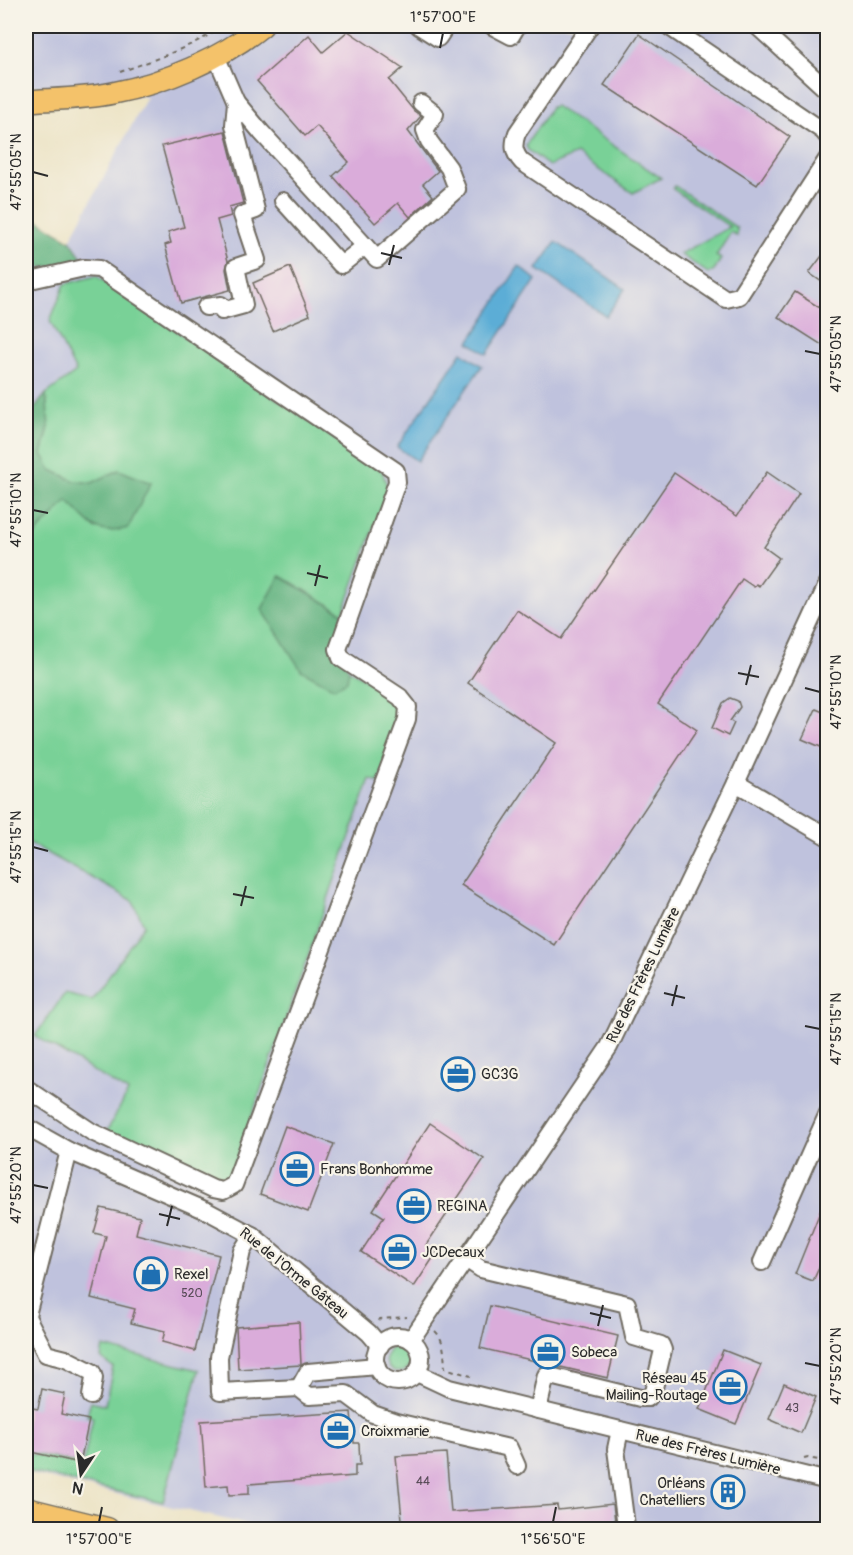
<svg xmlns="http://www.w3.org/2000/svg" width="853" height="1555" font-family="Pangolin,sans-serif">
<rect width="100%" height="100%" fill="#f7f3e8"/>
<filter id="ink" filterUnits="userSpaceOnUse"><feTurbulence type="fractalNoise" baseFrequency=".0167" numOctaves="2"/><feDisplacementMap in="SourceGraphic" scale="12" xChannelSelector="R" yChannelSelector="G"/><feConvolveMatrix kernelMatrix="1 2 1 2 8 2 1 2 1" color-interpolation-filters="sRGB"/></filter>
<filter id="wash" filterUnits="userSpaceOnUse"><feTurbulence type="fractalNoise" baseFrequency=".008" numOctaves="4" result="noise"/><feDisplacementMap in="SourceGraphic" scale="24" xChannelSelector="R" yChannelSelector="G"/><feGaussianBlur stdDeviation="1.35" result="paint"/><feColorMatrix in="noise" values="0 0 0 0 0 0 0 0 0 0 0 0 0 0 0 0 0 1.4 0 .05"/><feComposite in="paint" operator="in"/></filter>
<g filter="url(#wash)">
<rect width="100%" height="100%" fill="#ece3c4"/>
<polygon fill="#bfc2dd" points="26,26 827,26 827,1529 267,1529 26,1473 26,213 70,240 147,97 26,85"/>
<g fill="#79d197" stroke="#527e61" stroke-width="1.5">
<polygon points="555,106 661,178 633,193 576,154 549,166 528,150 526,145 551,107"/>
<polygon points="675,186 737,228 737,236 731,232 716,256 721,259 713,272 708,273 680,254 730,227 673,189"/>
<polygon points="96,276 382,471 388,489 343,613 281,576 349,670 389,693 400,709 397,727 379,782 370,779 231,1175 217,1181 106,1133 128,1092 35,1036 65,993 92,1000 144,925 132,900 26,841 26,544 67,501 96,529 151,483 119,470 92,483 75,481 51,470 42,454 49,427 46,394 76,372 50,321 65,284"/>
<circle cx="399" cy="1359" r="13"/>
<polygon points="103,1347 199,1370 163,1502 26,1471 26,1453 83,1464 93,1417 87,1415 91,1401 105,1405 113,1367 101,1358"/>
</g>
<g fill="#62b380" stroke="#466f56" stroke-width="1.5">
<polygon points="26,213 70,240 83,259 45,268 26,263"/>
<path d="M46,394L49,427L42,454L51,470L75,481L92,483L119,470L151,483L128,528C93,538 91,522 67,501L26,544V418Z"/>
<polygon points="280,576 343,613 335,642 349,670 347,681 334,688 301,670 262,609"/>
</g>
<g fill="#5badd6" stroke="#436c80" stroke-width="1.5">
<polygon points="556,242 625,289 606,316 537,269"/>
<polygon points="519,266 536,280 487,354 469,342"/>
<polygon points="462,352 482,366 417,461 397,447"/>
</g>
<g id="blocks">
<g fill="#daacda">
<polygon points="348,31 403,68 389,80 414,111 421,116 408,131 438,171 423,184 433,196 410,217 398,203 375,223 333,176 349,162 317,126 305,136 257,81 309,35 323,52"/>
<polygon points="639,34 790,137 757,185 604,85"/>
<polygon points="225,131 243,203 229,207 231,216 217,220 228,261 226,269 230,290 181,303 165,245 171,243 168,232 184,227 162,146"/>
<polygon points="828,248 828,286 809,273"/>
<polygon points="290,267 310,315 273,331 253,283"/>
<polygon points="795,292 828,313 828,349 778,317"/>
<polygon points="767,472 799,494 764,547 779,558 759,586 756,584 754,587 742,579 658,704 697,730 554,945 461,885 556,743 468,683 517,610 561,639 674,473 737,516"/>
<polygon points="730,698 738,701 740,707 730,721 734,723 728,736 712,728 723,703"/>
<polygon points="816,709 828,714 828,750 802,739"/>
<polygon points="459,1059 473,1068 457,1090 444,1080"/>
<polygon points="430,1123 484,1159 426,1245 437,1252 414,1287 361,1252 384,1217 373,1210"/>
<polygon points="285,1126 334,1144 308,1212 260,1194"/>
<polygon points="828,1192 828,1248 813,1281 795,1274"/>
<polygon points="101,1208 140,1217 136,1234 219,1255 195,1351 162,1342 165,1331 131,1323 135,1309 91,1298 106,1236 94,1233"/>
<polygon points="490,1306 618,1336 608,1378 480,1348"/>
<polygon points="299,1322 301,1365 238,1369 236,1327"/>
<polygon points="723,1350 761,1365 736,1424 699,1409"/>
<polygon points="784,1383 816,1397 801,1433 769,1419"/>
<polygon points="42,1389 65,1394 61,1414 89,1420 80,1463 26,1451 26,1407 38,1409"/>
<polygon points="351,1412 354,1443 359,1443 360,1465 355,1465 355,1476 249,1484 249,1494 229,1495 228,1485 206,1487 201,1421"/>
<polygon points="446,1453 451,1512 557,1505 558,1510 613,1504 616,1530 403,1530 396,1456"/>
</g>
</g>
</g>
<g filter="url(#ink)">
<use href="#blocks" fill-opacity="0" stroke="#6f6b61" stroke-width="1.5"/>
<g fill="none" stroke-linecap="round" stroke-linejoin="round">
<g stroke="#6f6b61" stroke-width="20">
<g id="minor">
<polyline points="419,26 438,38 446,26"/>
<polyline points="492,26 511,36 517,26"/>
<path d="M590,26L517,133C513,145 513,152 522,162L726,299L739,296L828,158"/>
<polyline points="668,26 823,131 828,137"/>
<polyline points="757,26 828,91"/>
<polyline points="216,56 236,102 261,132 377,259 457,189 449,168 429,141 425,130 435,114 421,103"/>
<polyline points="283,201 341,265 365,246"/>
<polyline points="26,281 84,268 99,269 396,471 397,482 338,649 341,658 400,697 408,707 407,719 234,1185 223,1191 213,1189 92,1132 26,1088"/>
<polyline points="206,307 221,305 222,311 244,305 236,267 257,260 242,215 256,210 234,125 236,102"/>
<polyline points="736,783 828,837"/>
<polyline points="26,1127 69,1151 207,1211 252,1235 369,1333 380,1346"/>
<polyline points="252,1235 242,1251 219,1357 220,1392 299,1388 309,1396 346,1394 373,1414 396,1422 509,1448 517,1466"/>
<polyline points="466,1259 481,1269 627,1304 634,1337 661,1345 663,1350 653,1392 648,1398 640,1398 546,1375 538,1410"/>
<polyline points="762,1262 828,1113"/>
<polyline points="26,1315 46,1354 66,1359 92,1372 94,1378 91,1396"/>
<polyline points="27,1315 69,1151"/>
<circle cx="398" cy="1359" r="23"/>
<polyline points="411,1340 609,1047 736,783 828,583"/>
<polyline points="417,1373 449,1388 828,1481"/>
<polyline points="299,1388 308,1372 377,1366"/>
<polyline points="620,1430 616,1449 626,1526"/>
</g>
</g>
<g stroke="#6f6b61" stroke-width="24">
<path id="major" d="M26,101C54,99 85,99 113,93C165,83 221,59 262,26"/>
</g>
<g stroke="#6f6b61" stroke-width="27">
<polyline id="highway" points="26,1510 107,1530"/>
</g>
<g stroke="#6f6b61" stroke-width="2" stroke-dasharray="4.5 4.5" stroke-linecap="butt">
<path d="M120,72C156,59 192,47 224,26"/>
<polyline points="379,1321 380,1319 407,1317"/>
<path d="M435,1331C445,1340 444,1355 445,1368L471,1376"/>
<polyline points="804,1459 808,1458 828,1462"/>
</g>
<use href="#minor" stroke="#fff" stroke-width="16"/>
<use href="#major" stroke="#f4c26a" stroke-width="21"/>
<use href="#highway" stroke="#f4c26a" stroke-width="24"/>
</g>
</g>
<path fill="none" stroke="#2b2b2b" stroke-width="2" d="M440,48L443,33M33,172L48,176M381,253L402,258M389,265L394,245M805,351L820,354M33,510L48,513M307,573L328,578M315,586L320,565M738,673L759,677M746,685L751,665M805,688L820,692M33,847L48,851M233,894L254,898M241,906L246,886M664,993L685,998M672,1006L677,985M805,1026L820,1029M33,1185L48,1188M159,1214L180,1219M167,1226L172,1206M590,1313L611,1318M598,1326L603,1305M805,1363L820,1366M99,1522L102,1507M553,1522L556,1507"/>
<defs>
<g id="office-ring" transform="scale(1.725)"><circle r="9.5" fill="#f7f3e8" stroke="#1f6fb2" stroke-width="1.5"/><path d="M-6-3h4V-5.5h4V-3h4V5H-6ZM-1-4.5V-3h2v-1.5ZM-6 0V1H6V0Z" fill="#1f6fb2"/></g>
<g id="shop-ring" transform="scale(1.725)"><circle r="9.5" fill="#f7f3e8" stroke="#1f6fb2" stroke-width="1.5"/><path d="M-5-2.5h2.3a2.7 3.5 0 0 1 5.4 0H5L5.5 6h-11ZM-1.5-2.5h3a1.5 2.3 0 0 0-3 0Z" fill="#1f6fb2"/></g>
<g id="building-ring" transform="scale(1.725)"><circle r="9.5" fill="#f7f3e8" stroke="#1f6fb2" stroke-width="1.5"/><path d="M-4-6H4V6H1V3H-1V6H-4ZM-2.5-4.3h1.7v1.8h-1.7ZM.8-4.3h1.7v1.8H.8ZM-2.5-1h1.7V.8h-1.7ZM.8-1h1.7V.8H.8Z" fill="#1f6fb2"/></g>
</defs>
<g fill-rule="evenodd">
<use href="#office-ring" x="458" y="1074"/>
<use href="#office-ring" x="297" y="1169"/>
<use href="#office-ring" x="414" y="1206"/>
<use href="#office-ring" x="399" y="1252"/>
<use href="#shop-ring" x="151" y="1274"/>
<use href="#office-ring" x="548" y="1352"/>
<use href="#office-ring" x="730" y="1387"/>
<use href="#office-ring" x="338" y="1431"/>
<use href="#building-ring" x="728" y="1492"/>
</g>
<g text-anchor="middle" stroke-width="4.5" stroke-linejoin="round" paint-order="stroke">
<g font-size="12" fill="#574b57">
<text x="192" y="1297">520</text>
<text x="792" y="1412">43</text>
<text x="423" y="1485">44</text>
</g>
<g font-size="15" fill="#2b2b2b" stroke="#f7f3e8">
<text transform="translate(643 975) rotate(-64)" y="5">Rue des Frères Lumière</text>
<text transform="translate(294 1273) rotate(39)" y="5">Rue de l'Orme Gâteau</text>
<text transform="translate(708 1452) rotate(14)" y="5">Rue des Frères Lumière</text>
</g>
<g font-size="15" fill="#2b2b2b" stroke="#f7f3e8" text-anchor="start">
<text x="481" y="1079">GC3G</text>
<text x="320" y="1174">Frans Bonhomme</text>
<text x="437" y="1211">REGINA</text>
<text x="422" y="1257">JCDecaux</text>
<text x="174" y="1279">Rexel</text>
<text x="571" y="1357">Sobeca</text>
<text x="707" y="1383" text-anchor="end">Réseau 45<tspan x="707" dy="17">Mailing-Routage</tspan></text>
<text x="361" y="1436">Croixmarie</text>
<text x="705" y="1488" text-anchor="end">Orléans<tspan x="705" dy="17">Chatelliers</tspan></text>
</g>
</g>
<rect width="853" height="1555" fill="none" stroke="#f7f3e8" stroke-width="66"/>
<g transform="translate(81 1474) rotate(193)" stroke="#f7f3e8" stroke-width="4.5" paint-order="stroke">
<path d="M0-4.5L10 22L0 15L-10 22Z" fill="#2b2b2b"/>
<text y="-9" font-size="16" font-weight="bold" text-anchor="middle" fill="#2b2b2b">N</text>
</g>
<rect x="33" y="33" width="787" height="1489" fill="none" stroke="#2b2b2b" stroke-width="2"/>
<g font-size="15" text-anchor="middle" fill="#2b2b2b">
<text x="443" y="22">1°57'00"E</text>
<text transform="translate(16 172) rotate(-90)" y="5">47°55'05"N</text>
<text transform="translate(836 354) rotate(-90)" y="5">47°55'05"N</text>
<text transform="translate(16 510) rotate(-90)" y="5">47°55'10"N</text>
<text transform="translate(836 692) rotate(-90)" y="5">47°55'10"N</text>
<text transform="translate(16 847) rotate(-90)" y="5">47°55'15"N</text>
<text transform="translate(836 1029) rotate(-90)" y="5">47°55'15"N</text>
<text transform="translate(16 1185) rotate(-90)" y="5">47°55'20"N</text>
<text transform="translate(836 1366) rotate(-90)" y="5">47°55'20"N</text>
<text x="99" y="1544">1°57'00"E</text>
<text x="553" y="1544">1°56'50"E</text>
</g>
</svg>
